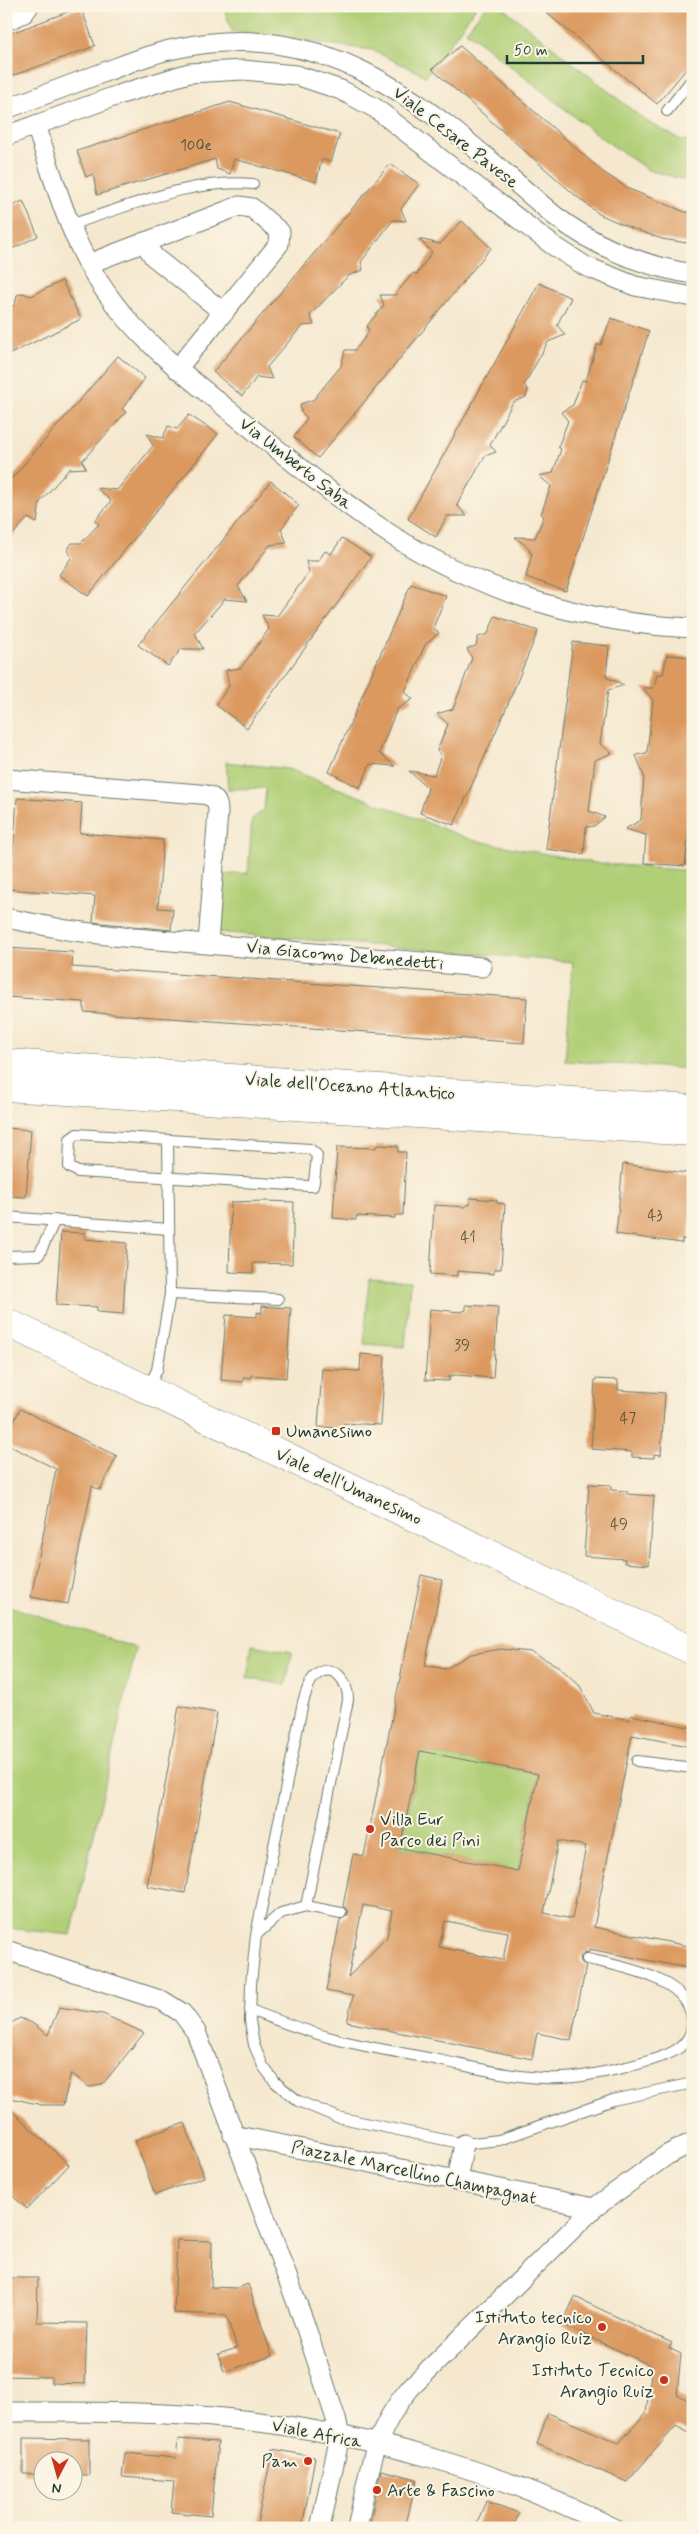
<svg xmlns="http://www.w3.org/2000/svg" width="699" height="2534" font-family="Mynerve,sans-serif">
<rect width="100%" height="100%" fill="#fcf5e5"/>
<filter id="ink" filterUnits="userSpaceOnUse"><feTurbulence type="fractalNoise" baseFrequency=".02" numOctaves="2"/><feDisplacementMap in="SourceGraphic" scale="10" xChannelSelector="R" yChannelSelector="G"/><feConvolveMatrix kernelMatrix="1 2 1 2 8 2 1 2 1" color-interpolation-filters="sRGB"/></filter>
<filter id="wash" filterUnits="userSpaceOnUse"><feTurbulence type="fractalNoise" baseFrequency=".0096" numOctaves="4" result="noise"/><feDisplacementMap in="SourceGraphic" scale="20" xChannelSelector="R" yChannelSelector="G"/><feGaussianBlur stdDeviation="1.12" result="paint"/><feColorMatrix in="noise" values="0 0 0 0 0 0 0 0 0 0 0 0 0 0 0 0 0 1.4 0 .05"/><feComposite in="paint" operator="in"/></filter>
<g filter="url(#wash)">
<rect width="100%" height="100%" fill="#f5e8cf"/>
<g fill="#b0cf77" stroke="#688656">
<polygon points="223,6 477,6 426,76 372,50 232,31"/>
<polygon points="486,6 501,6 646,121 681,140 693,142 693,182 648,170 599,136 466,31"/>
<polygon points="226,762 288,769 472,840 594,863 693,871 693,1069 565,1061 573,962 216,932 219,875 248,873 252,819 264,810 266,788 228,789"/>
<polygon points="369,1278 410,1281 405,1347 364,1344"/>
<polygon points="6,1605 136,1648 71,1935 6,1928"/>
<polygon points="252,1645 292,1652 286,1685 247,1678"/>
<polygon points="420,1751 538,1774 518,1871 401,1848"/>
</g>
<g id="blocks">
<g fill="#db995f" fill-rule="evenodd">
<polygon points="538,6 683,6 693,14 693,61 657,104"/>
<polygon points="81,7 95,46 6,78 6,35"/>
<polygon points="460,46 603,172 629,189 685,212 693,212 693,244 662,239 628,227 599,214 576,196 432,69"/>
<polygon points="230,102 340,134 331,162 322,159 316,182 234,159 230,174 217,169 215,159 97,195 93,174 86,177 77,151"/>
<polygon points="390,164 419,184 401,209 406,221 393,220 361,262 363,270 348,276 310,315 314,325 302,326 267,367 272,379 257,377 242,396 213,372"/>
<polygon points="23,201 38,236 6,252 6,209"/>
<polygon points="462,221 491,248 318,458 294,437 307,418 301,412 300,404 313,400 341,366 345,350 355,350 369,332 367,326 384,305 380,295 395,295 413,273 417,274 432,252 419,239 440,244"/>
<polygon points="62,281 81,319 6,356 6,309 15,305 17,295 23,293 31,296"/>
<polygon points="539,283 571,298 557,325 565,335 548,342 524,385 528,390 526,397 513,402 490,445 496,452 485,456 457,505 467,516 447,516 436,537 408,519"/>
<polygon points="611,318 649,331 566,591 526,577 532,553 529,552 530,549 515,537 535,538 544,516 541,514 551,486 539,476 553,473 561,449 558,447 568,421 561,412 573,405 582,380 586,381 597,345 601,345"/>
<polygon points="118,356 145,378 122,409 126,412 82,461 86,468 69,469 40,502 37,523 28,518 6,542 6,485"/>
<polygon points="189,415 218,434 88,596 59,575 71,558 68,549 72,543 81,543 99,524 95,521 111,501 97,488 117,490 153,446 147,434 163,438 168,426 177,429"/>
<polygon points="271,481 299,505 281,529 287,543 270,545 238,586 247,601 225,599 195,633 203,649 181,649 168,666 138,645"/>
<polygon points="342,538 371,557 247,728 216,705 229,686 226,670 241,668 269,629 262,615 277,616 309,572 306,561 318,561 325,551 331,554"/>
<polygon points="411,584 446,596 433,628 439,633 425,645 405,692 413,699 397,709 379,753 395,766 370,764 360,788 329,772"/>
<polygon points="495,616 538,631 505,711 454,825 420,813 428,788 409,771 434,775 441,755 437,751 448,724 437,714 453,709 472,658 467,649 476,646 478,637 488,634"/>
<polygon points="573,642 609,646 606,677 624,685 608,690 600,744 612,753 595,760 589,811 605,817 594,826 586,827 584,854 546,849"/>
<polygon points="667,655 693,657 693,790 685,866 644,863 646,835 625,829 641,820 644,776 636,755 647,753 653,700 643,688 654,688 657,674 663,674"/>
<polygon points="17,798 82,803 80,833 163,840 158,908 173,909 171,930 93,922 95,896 6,889 6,864 12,865"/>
<polygon points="6,948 73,952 72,967 527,998 524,1043 84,1012 84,1002 6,997"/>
<polygon points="6,1128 31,1130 26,1197 6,1196"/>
<polygon points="377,1145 398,1146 398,1152 406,1152 403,1215 395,1215 395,1218 356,1216 356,1220 333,1218 337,1147 376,1148"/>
<polygon points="623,1164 693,1174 689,1240 682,1239 682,1243 616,1234"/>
<polygon points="470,1198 497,1200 497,1203 505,1204 501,1269 494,1269 494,1274 457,1271 457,1276 430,1274 434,1205 466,1207 466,1205 470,1205"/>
<polygon points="265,1201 294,1202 292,1264 253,1263 253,1273 229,1272 231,1202"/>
<polygon points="61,1232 86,1233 85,1239 127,1243 123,1314 97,1312 97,1307 56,1305"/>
<polygon points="466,1305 498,1307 493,1378 456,1375 449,1376 449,1381 425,1380 430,1309 461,1312 466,1310"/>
<polygon points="262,1306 291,1308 286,1378 251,1375 251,1378 244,1377 243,1382 221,1380 226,1315 257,1317 257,1312 262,1313"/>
<polygon points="361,1354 385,1356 381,1425 344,1423 344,1428 318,1427 322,1369 360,1371"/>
<polygon points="595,1379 618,1380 618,1390 665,1393 661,1455 654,1454 654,1458 632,1457 632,1452 591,1449"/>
<polygon points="20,1409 117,1456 100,1490 92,1486 68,1604 31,1597 56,1469 6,1444 6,1438"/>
<polygon points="589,1484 611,1485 611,1490 627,1491 627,1494 654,1496 649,1565 624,1563 625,1559 584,1556"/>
<path d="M421,1575L442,1580L425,1665L445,1669L471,1654L501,1649L531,1652L558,1666L580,1686L594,1713L630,1720L631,1715L693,1728V1747L632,1735L594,1927L693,1947V1969L589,1949V1952L584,1953L580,1957L581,1962L586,1966L571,2040L537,2033L532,2059L347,2022L353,1996L326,1991L340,1920L348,1915L347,1910L343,1906L353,1854L364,1856ZM420,1751L538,1774L518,1871L400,1848ZM558,1841L586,1846L572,1919L544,1913ZM363,1905L392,1911L387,1937L348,1977ZM445,1921L508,1932L503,1960L439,1947Z"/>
<polygon points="179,1706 217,1713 185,1893 147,1886"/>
<polygon points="59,2007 103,2014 144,2033 102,2085 89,2087 71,2073 63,2105 42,2105 6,2097 6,2026 20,2018 32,2023 48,2035"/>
<polygon points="6,2105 69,2165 27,2209 6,2190"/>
<polygon points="185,2123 204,2177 155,2195 135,2140"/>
<polygon points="177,2240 212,2241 211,2287 237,2288 248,2284 272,2356 224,2372 218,2354 237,2348 226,2315 174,2313"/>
<polygon points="10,2278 38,2278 37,2322 87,2323 85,2384 51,2383 51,2377 6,2376"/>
<polygon points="575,2297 672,2343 669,2348 681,2354 677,2394 693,2403 693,2435 676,2426 627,2482 537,2444 548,2413 619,2443 646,2413 652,2366 562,2324"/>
<polygon points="23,2438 89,2439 89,2475 72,2475 72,2462 42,2462 42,2474 23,2474"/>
<polygon points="178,2439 218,2442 211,2516 171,2512 174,2481 122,2477 125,2453 176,2458"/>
<polygon points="273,2449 315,2457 302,2528 256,2528"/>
<polygon points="381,2470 417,2479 405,2528 369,2528"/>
<polygon points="486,2501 519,2513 513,2528 475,2528"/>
</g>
</g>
</g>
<g filter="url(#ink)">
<use href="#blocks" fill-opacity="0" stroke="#6a796a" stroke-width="1"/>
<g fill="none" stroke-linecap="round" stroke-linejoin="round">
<g stroke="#6a796a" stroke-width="12">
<g id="lane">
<polyline points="667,111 693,78"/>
<path d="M69,225C128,207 191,178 253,184"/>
<polygon points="77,1134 310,1149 317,1155 314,1182 313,1186 308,1186 78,1172 69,1167 70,1139"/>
<polyline points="6,1217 169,1229"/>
<polyline points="6,1256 39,1255 55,1220"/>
<polyline points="170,1294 278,1299"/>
<polyline points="148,1388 157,1370 170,1294 168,1140"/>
<polyline points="637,1761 693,1768"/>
<polyline points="306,1906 341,1913"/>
<path d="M256,1935L281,1913L306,1906L348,1700C349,1682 333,1659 314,1677C308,1683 306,1694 303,1702L256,1935L251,1984L250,2021L254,2045L263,2066L275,2082L298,2101L337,2117L464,2144L499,2140L613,2100L693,2083"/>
<path d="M250,2010C281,2022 311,2033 343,2041C376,2049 410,2054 443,2061C481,2069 523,2080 562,2078C587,2077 660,2062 679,2048C687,2042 692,2033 692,2023C693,1978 620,1966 587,1959"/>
</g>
</g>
<g stroke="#6a796a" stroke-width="21">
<g id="street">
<polyline points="6,21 24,13 29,6"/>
<path d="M6,109C38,97 70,85 102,73C126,64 149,54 174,49C339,12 440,119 555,216C596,247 643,266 693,274"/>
<path d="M36,125C54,181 70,239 103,288C139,342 192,380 242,421C291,460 340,502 393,536C482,592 588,624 693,628"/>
<polyline points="6,136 118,95 189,73 243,70 296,75 341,90 375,108 551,244 585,266 635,286 693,297"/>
<polyline points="144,242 154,257 224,313"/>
<polyline points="88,264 239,206 252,208 280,232 279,244 177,369"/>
<path d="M6,779L200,794C212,795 218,799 218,812L208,943"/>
<polyline points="6,918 67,930 123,937 482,967"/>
<polyline points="6,1950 163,2001 182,2013 196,2032 304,2322 336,2419 340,2436 320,2528"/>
<polyline points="233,2135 594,2208"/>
<polyline points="457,2180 464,2144"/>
<path d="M6,2412C82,2412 158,2411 233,2419C360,2432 501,2471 614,2528"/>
<path d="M357,2528C369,2473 372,2433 410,2388L594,2208L667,2155L693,2142"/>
</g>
</g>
<g stroke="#6a796a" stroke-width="29">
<g id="secondary">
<polyline points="6,1063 693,1109"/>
<polyline points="6,1087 693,1132"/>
<polyline points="6,1322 693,1651"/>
</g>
</g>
<use href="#lane" stroke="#fff" stroke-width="10"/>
<use href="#street" stroke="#fff" stroke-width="19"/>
<use href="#secondary" stroke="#fff" stroke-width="28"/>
</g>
</g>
<g fill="#c8321e" stroke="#fcf5e5" stroke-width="2">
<rect x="271" y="1426" width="10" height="10" rx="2.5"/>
<circle cx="370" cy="1829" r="5"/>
<circle cx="602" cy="2327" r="5"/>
<circle cx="664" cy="2380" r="5"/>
<circle cx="308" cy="2461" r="5"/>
<circle cx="377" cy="2490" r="5"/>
</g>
<g text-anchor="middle" stroke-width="4" stroke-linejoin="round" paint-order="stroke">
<g font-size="15" fill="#4e543f">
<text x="196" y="150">100e</text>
<text x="655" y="1220">43</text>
<text x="468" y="1242">41</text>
<text x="462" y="1350">39</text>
<text x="628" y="1423">47</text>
<text x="619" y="1529">49</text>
</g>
<g font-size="18" fill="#1f3d34" stroke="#fcf5e5">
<text transform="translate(456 137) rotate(38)" y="6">Viale Cesare Pavese</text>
<text transform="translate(296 463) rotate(38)" y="6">Via Umberto Saba</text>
<text transform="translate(345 955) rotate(5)" y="6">Via Giacomo Debenedetti</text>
<text transform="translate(350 1086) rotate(4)" y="6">Viale dell'Oceano Atlantico</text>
<text transform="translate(349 1486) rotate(25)" y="6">Viale dell'Umanesimo</text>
<text transform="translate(414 2172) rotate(12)" y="6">Piazzale Marcellino Champagnat</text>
<text transform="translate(317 2433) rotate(11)" y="6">Viale Africa</text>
</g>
<g font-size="18" fill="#1f3d34" stroke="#fcf5e5" text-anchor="start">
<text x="286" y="1437">Umanesimo</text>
<text x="380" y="1825">Villa Eur<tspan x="380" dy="21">Parco dei Pini</tspan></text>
<text x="592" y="2323" text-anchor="end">Istituto tecnico<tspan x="592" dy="21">Arangio Ruiz</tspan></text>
<text x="654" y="2376" text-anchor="end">Istituto Tecnico<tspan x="654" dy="21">Arangio Ruiz</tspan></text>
<text x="298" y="2467" text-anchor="end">Pam</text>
<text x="387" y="2496">Arte &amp; Fascino</text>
</g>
</g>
<rect width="699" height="2534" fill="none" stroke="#fcf5e5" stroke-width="25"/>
<g transform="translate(58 2476) rotate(186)"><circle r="24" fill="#fcf5e5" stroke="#a4ab9e"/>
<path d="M0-4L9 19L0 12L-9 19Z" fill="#c8321e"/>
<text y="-8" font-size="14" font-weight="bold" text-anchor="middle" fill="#1f3d34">N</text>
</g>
<path d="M507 55v8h136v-8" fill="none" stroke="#1f3d34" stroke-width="2.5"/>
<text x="514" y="55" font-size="15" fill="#1f3d34" stroke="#fcf5e5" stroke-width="4" paint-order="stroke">50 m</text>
</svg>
